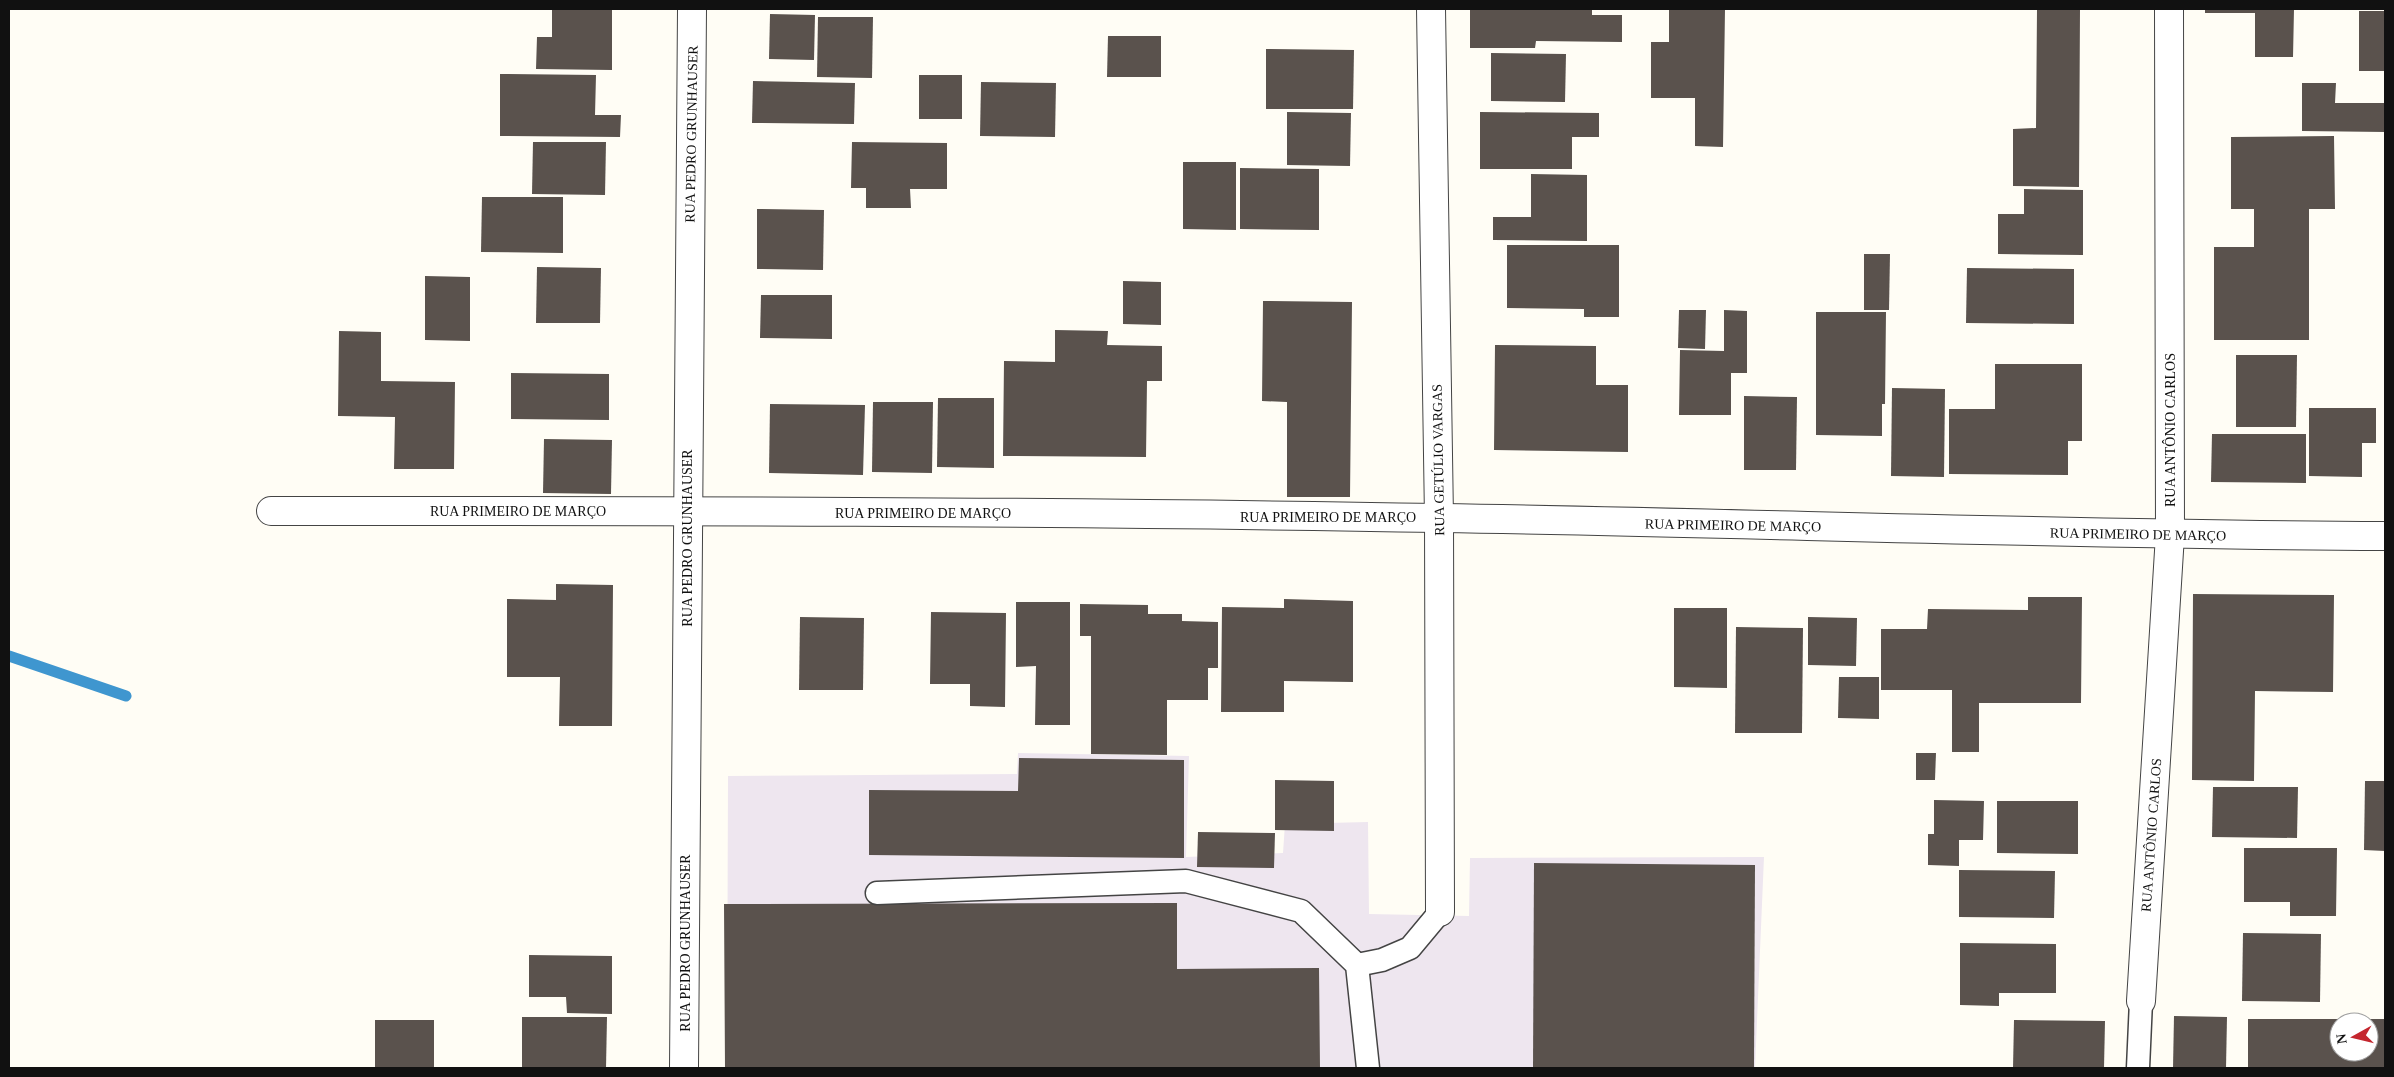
<svg xmlns="http://www.w3.org/2000/svg" width="2394" height="1077" font-family="'Times New Roman',serif">
<rect width="100%" height="100%" fill="#fffdf5"/>
<polygon fill="#eee6ef" points="1018,753 1189,756 1186,857 1283,853 1285,824 1368,822 1369,914 1469,916 1470,858 1764,857 1755,1068 727,1068 728,776 1017,774"/>
<g fill="none" stroke-linecap="round" stroke-linejoin="round">
<polyline stroke="#3f96cf" stroke-width="11" points="9,656 126,696"/>
</g>
<g fill="#5a524d" fill-rule="evenodd">
<polygon points="552,9 612,9 612,70 536,69 537,37 552,37"/>
<polygon points="1470,9 1592,9 1592,15 1622,15 1622,42 1536,41 1535,48 1470,48"/>
<polygon points="1669,9 1725,9 1723,147 1695,146 1695,98 1651,98 1651,42 1669,42"/>
<polygon points="2037,9 2080,9 2079,187 2013,186 2013,129 2036,128"/>
<polygon points="2205,9 2294,9 2293,57 2255,57 2255,13 2205,13"/>
<rect x="2359" y="11" width="26" height="60"/>
<polygon points="770,14 815,15 814,60 769,59"/>
<polygon points="818,17 873,17 872,78 817,77"/>
<polygon points="1108,36 1161,36 1161,77 1107,77"/>
<polygon points="1266,49 1354,50 1353,109 1266,109"/>
<polygon points="1491,53 1566,54 1565,102 1491,101"/>
<polygon points="500,74 596,75 595,115 621,115 620,137 500,136"/>
<rect x="919" y="75" width="43" height="44"/>
<polygon points="753,81 855,83 854,124 752,123"/>
<polygon points="981,82 1056,83 1055,137 980,136"/>
<polygon points="2302,83 2336,83 2335,103 2385,103 2385,132 2302,131"/>
<polygon points="1287,112 1351,113 1350,166 1287,165"/>
<polygon points="1480,112 1599,113 1599,137 1572,137 1572,169 1480,169"/>
<polygon points="2334,136 2335,209 2309,209 2309,340 2214,340 2214,247 2254,247 2254,209 2231,209 2231,137"/>
<polygon points="533,142 606,142 605,195 532,194"/>
<polygon points="852,142 947,143 947,189 910,189 911,208 866,208 866,188 851,188"/>
<polygon points="1183,162 1236,162 1236,230 1183,229"/>
<polygon points="1240,168 1319,169 1319,230 1240,229"/>
<polygon points="1531,174 1587,175 1587,241 1493,240 1493,217 1531,217"/>
<polygon points="2024,189 2083,190 2083,255 1998,254 1998,214 2024,214"/>
<polygon points="482,197 563,197 563,253 481,252"/>
<polygon points="757,209 824,210 823,270 757,269"/>
<polygon points="1507,245 1619,245 1619,317 1584,317 1584,309 1507,308"/>
<polygon points="1864,254 1890,254 1889,310 1864,310"/>
<polygon points="537,267 601,268 600,323 536,323"/>
<polygon points="1967,268 2074,269 2074,324 1966,323"/>
<polygon points="425,276 470,277 470,341 425,340"/>
<polygon points="1123,281 1161,282 1161,325 1123,324"/>
<polygon points="761,295 832,295 832,339 760,338"/>
<polygon points="1263,301 1352,302 1350,497 1287,497 1287,402 1262,401"/>
<polygon points="1679,310 1706,310 1705,349 1678,348"/>
<polygon points="1724,310 1747,311 1747,373 1731,373 1731,415 1679,415 1680,350 1724,351"/>
<polygon points="1816,312 1886,312 1885,404 1882,404 1882,436 1816,435"/>
<polygon points="1055,330 1108,331 1107,345 1162,346 1162,381 1147,381 1146,457 1003,456 1004,361 1055,362"/>
<polygon points="339,331 381,332 381,381 455,382 454,469 394,469 395,417 338,416"/>
<polygon points="1495,345 1596,346 1596,385 1628,385 1628,452 1494,450"/>
<polygon points="2236,355 2297,355 2296,427 2236,427"/>
<polygon points="1995,364 2082,364 2082,441 2068,441 2068,475 1949,474 1949,409 1995,409"/>
<polygon points="511,373 609,374 609,420 511,419"/>
<polygon points="1892,388 1945,389 1944,477 1891,476"/>
<polygon points="1744,396 1797,397 1796,470 1744,470"/>
<polygon points="938,398 994,398 994,468 937,467"/>
<polygon points="873,402 933,402 932,473 872,472"/>
<polygon points="770,404 865,405 863,475 769,473"/>
<polygon points="2309,408 2376,408 2376,443 2362,443 2362,477 2309,476"/>
<polygon points="2212,434 2306,434 2306,483 2211,482"/>
<polygon points="544,439 612,440 611,494 543,493"/>
<polygon points="556,584 613,585 612,726 559,726 560,677 507,677 507,599 556,600"/>
<polygon points="2193,594 2334,595 2333,692 2255,691 2254,781 2192,780"/>
<polygon points="2028,597 2082,597 2081,703 1979,703 1979,752 1952,752 1952,690 1881,690 1881,629 1927,629 1928,609 2028,610"/>
<polygon points="1284,599 1353,601 1353,682 1284,681 1284,712 1221,712 1222,607 1284,608"/>
<polygon points="1016,602 1070,602 1070,725 1035,725 1036,666 1016,667"/>
<polygon points="1080,604 1148,605 1148,614 1182,614 1182,621 1218,622 1218,668 1208,668 1208,700 1167,700 1167,755 1091,754 1091,636 1080,636"/>
<polygon points="1674,608 1727,608 1727,688 1674,687"/>
<polygon points="931,612 1006,613 1005,707 970,706 970,684 930,684"/>
<polygon points="800,617 864,618 863,690 799,690"/>
<polygon points="1808,617 1857,618 1856,666 1808,665"/>
<polygon points="1736,627 1803,628 1802,733 1735,733"/>
<polygon points="1839,677 1879,677 1879,719 1838,718"/>
<polygon points="1916,753 1936,753 1935,780 1916,780"/>
<polygon points="1019,758 1184,760 1184,858 869,855 869,790 1018,791"/>
<polygon points="1275,780 1334,781 1334,831 1275,830"/>
<polygon points="2365,781 2385,781 2385,851 2364,850"/>
<polygon points="2213,787 2298,787 2297,838 2212,837"/>
<polygon points="1934,800 1984,801 1983,840 1959,840 1959,866 1928,865 1928,834 1934,834"/>
<polygon points="1997,801 2078,801 2078,854 1997,853"/>
<polygon points="1198,832 1275,833 1274,868 1197,867"/>
<polygon points="2244,848 2337,848 2336,916 2290,916 2290,902 2244,902"/>
<polygon points="1534,863 1755,865 1754,1068 1533,1068"/>
<polygon points="1959,870 2055,871 2054,918 1959,917"/>
<polygon points="1177,903 1177,969 1319,968 1320,1068 725,1068 724,904"/>
<polygon points="2243,933 2321,934 2320,1002 2242,1001"/>
<polygon points="1960,943 2056,944 2056,993 1999,993 1999,1006 1960,1005"/>
<polygon points="529,955 612,956 612,1014 567,1013 566,997 529,997"/>
<polygon points="2174,1016 2227,1017 2226,1068 2173,1068"/>
<polygon points="522,1017 607,1017 606,1068 522,1068"/>
<path d="M2248,1019H2385V1068H2248ZM2339,1022H2369V1052H2339Z"/>
<rect x="375" y="1020" width="59" height="48"/>
<polygon points="2014,1020 2105,1021 2104,1068 2013,1068"/>
</g>
<g fill="none" stroke-linecap="round" stroke-linejoin="round">
<g stroke="#444" stroke-width="25">
<g id="lane">
<polyline points="877,893 1186,881 1301,911 1357,965 1368,1068"/>
<polyline points="1357,965 1382,960 1410,948 1440,912"/>
<polyline points="2138,1068 2141,1001"/>
</g>
</g>
<g stroke="#444" stroke-width="30">
<g id="street">
<polyline points="1431,9 1439,518 1440,912"/>
<path d="M271,511C661,511 1050,511 1440,518C1755,523 2070,535 2385,536"/>
<polyline points="2141,1001 2170,535 2169,9"/>
<polyline points="684,1068 692,9"/>
</g>
</g>
<use href="#lane" stroke="#fff" stroke-width="22"/>
<use href="#street" stroke="#fff" stroke-width="28"/>
</g>
<g text-anchor="middle" stroke-width="5" stroke-linejoin="round" paint-order="stroke">
<g font-size="14" fill="#111" stroke="#fff">
<text transform="translate(691 134) rotate(-89)" y="5">RUA PEDRO GRUNHAUSER</text>
<text transform="translate(2170 430) rotate(-90)" y="5">RUA ANTÔNIO CARLOS</text>
<text transform="translate(1438 460) rotate(-91)" y="5">RUA GETÚLIO VARGAS</text>
<text x="518" y="516">RUA PRIMEIRO DE MARÇO</text>
<text x="923" y="518">RUA PRIMEIRO DE MARÇO</text>
<text x="1328" y="522">RUA PRIMEIRO DE MARÇO</text>
<text transform="translate(1733 525) rotate(1)" y="5">RUA PRIMEIRO DE MARÇO</text>
<text transform="translate(2138 534) rotate(1)" y="5">RUA PRIMEIRO DE MARÇO</text>
<text transform="translate(687 538) rotate(-90)" y="5">RUA PEDRO GRUNHAUSER</text>
<text transform="translate(2151 835) rotate(-86)" y="5">RUA ANTÔNIO CARLOS</text>
<text transform="translate(685 943) rotate(-90)" y="5">RUA PEDRO GRUNHAUSER</text>
</g>
</g>
<rect width="2394" height="1077" fill="none" stroke="#111111" stroke-width="20"/>
<g transform="translate(2354 1037) rotate(262)"><circle r="24" fill="#ffffff" stroke="#a0a0a0"/>
<path d="M0-4L9 19L0 12L-9 19Z" fill="#c4262e"/>
<text y="-8" font-size="14" font-weight="bold" text-anchor="middle" fill="#111111">N</text>
</g>
</svg>
